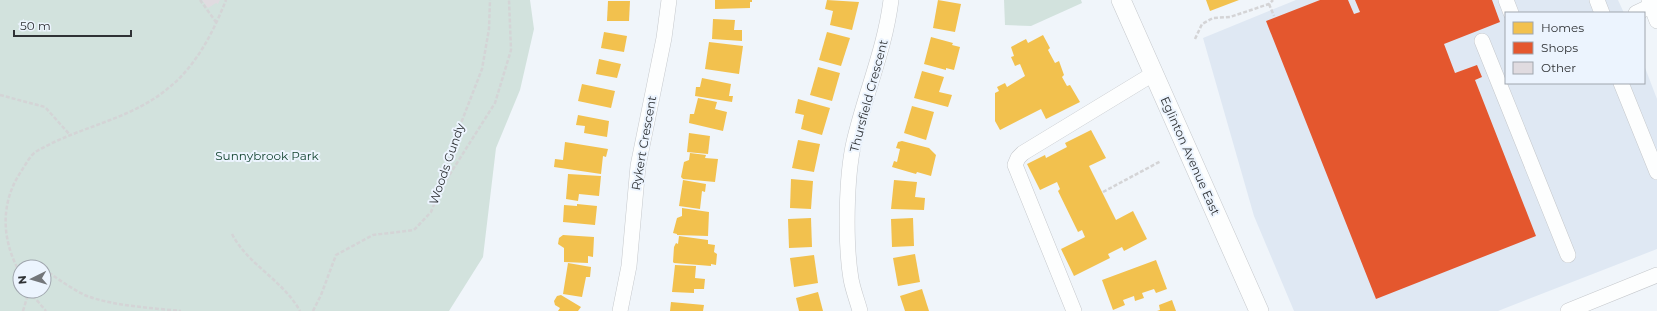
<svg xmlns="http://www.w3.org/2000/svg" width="1657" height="311" font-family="Montserrat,sans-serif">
<rect width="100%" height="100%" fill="#f0f5fa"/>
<polygon fill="#dfe8f3" points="1296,0 1618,0 1624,13 1506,13 1506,83 1644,83 1644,65 1657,99 1657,249 1498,311 1294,311 1254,216 1203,38"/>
<g fill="#d2e2dd" fill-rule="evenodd">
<path d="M0,0H530L534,29L520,90L496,148L483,257L449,311H0ZM20,267H44V291H20Z"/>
<polygon points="1004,0 1081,0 1082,3 1031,26 1005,25"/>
</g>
<g fill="#f2c14e">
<polygon points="715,0 752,0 752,2 750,2 750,8 715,9"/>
<polygon points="827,0 859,2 852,30 830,25 833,11 825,9"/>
<polygon points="938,0 961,4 955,32 933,28"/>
<polygon points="1206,0 1239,0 1210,11"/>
<polygon points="608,1 630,1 629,21 607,21"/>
<polygon points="713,19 735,20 734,30 742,30 742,41 712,39"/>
<polygon points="604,32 627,36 624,52 601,48"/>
<polygon points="827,32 850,38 841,66 819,60"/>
<polygon points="1043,35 1050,48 1048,50 1055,63 1059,61 1064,75 1062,77 1067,86 1070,85 1080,102 1046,119 1041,109 1000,130 995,121 995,93 999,91 997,87 1005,83 1007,87 1025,76 1020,64 1015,66 1011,57 1014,56 1011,47 1026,39 1028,43"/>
<polygon points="931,37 953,43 952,45 960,47 954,70 946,68 946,70 924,64"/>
<polygon points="709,42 743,46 739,74 705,69"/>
<polygon points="599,59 621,64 617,78 596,74"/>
<polygon points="818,67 840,73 832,101 810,95"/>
<polygon points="922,71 944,77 939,92 952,95 948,107 914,98"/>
<polygon points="702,78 731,84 729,96 733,96 732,102 695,96 696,87 700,87"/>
<polygon points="582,84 615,91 611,108 578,101"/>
<polygon points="698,98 717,102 715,109 727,112 723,131 689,123 690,114 694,114"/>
<polygon points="798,99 830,108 822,135 801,129 804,115 795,113"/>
<polygon points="912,106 934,112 926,140 904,133"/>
<polygon points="578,115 609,121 607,137 584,133 585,126 576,125"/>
<polygon points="1091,130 1106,158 1089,166 1116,220 1133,211 1147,239 1124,251 1122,247 1108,254 1110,258 1074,276 1061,249 1085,237 1082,230 1078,232 1058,191 1060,189 1057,182 1040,190 1027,164 1045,155 1046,158 1067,147 1065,143"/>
<polygon points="689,133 710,136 708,154 687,152"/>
<polygon points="798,140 820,144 814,172 792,168"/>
<polygon points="902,141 929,148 936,155 931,176 917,172 916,174 892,167 894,161 897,162 900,149 896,148 898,142"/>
<polygon points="565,142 608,149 606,157 603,156 601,174 554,167 555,159 563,160"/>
<polygon points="690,153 706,155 705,158 718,159 715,182 683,179 681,177 684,162 689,160"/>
<polygon points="568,174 601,176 599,196 579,194 578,201 566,199"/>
<polygon points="791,179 813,181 811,209 790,208"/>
<polygon points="683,180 706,184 705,192 702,191 700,209 679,206"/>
<polygon points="894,180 917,182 915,197 925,198 924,210 891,209"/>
<polygon points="577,204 597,206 595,225 563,222 564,205 577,206"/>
<polygon points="682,208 709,212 708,236 677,235 677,234 673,233 677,218 682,216"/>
<polygon points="811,218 812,247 789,248 788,219"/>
<polygon points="913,218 914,246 892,247 891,219"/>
<polygon points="563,235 594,237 593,257 588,256 588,263 564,262 564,248 558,244 559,238"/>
<polygon points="679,236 708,240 708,244 715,245 714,252 717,254 716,265 711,264 711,266 674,263 673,262 674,247 676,243 678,244"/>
<polygon points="915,254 920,282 898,286 893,258"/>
<polygon points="814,255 818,283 794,287 790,258"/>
<polygon points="1156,260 1167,289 1156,293 1154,289 1142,293 1144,298 1135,301 1134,296 1123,300 1125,305 1113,310 1102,280"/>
<polygon points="568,263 591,267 590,277 586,277 582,297 563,294"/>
<polygon points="675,265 696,266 695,278 705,279 704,289 694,289 694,293 672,292"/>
<polygon points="922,289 929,311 905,311 900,296"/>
<polygon points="818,292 823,311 799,311 796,298"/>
<polygon points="561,295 581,307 578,311 558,311 560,308 555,305 554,301 557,296"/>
<polygon points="1172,300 1176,311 1157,311 1160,310 1159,305"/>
<polygon points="671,302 704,305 703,311 670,311"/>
</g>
<polygon fill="#e4572e" points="1320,0 1348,0 1354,14 1360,12 1355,0 1492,0 1500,22 1444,44 1455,73 1477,65 1482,77 1475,80 1536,236 1376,299 1266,21"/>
<polygon fill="#e0dbe0" points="202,0 220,0 218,4 216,3 208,8"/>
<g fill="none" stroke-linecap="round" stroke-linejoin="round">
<g stroke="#c5c8cc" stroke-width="16">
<g id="minor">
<polyline points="1506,0 1511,13"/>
<polyline points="1597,0 1602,13"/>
<polyline points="1649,0 1657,21"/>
<polyline points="1636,13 1651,6"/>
<polyline points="1482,41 1568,255"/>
<polyline points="1621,83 1657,172"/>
<polyline points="620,311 629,266 638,166 664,38 669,0"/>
<path d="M860,311C857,300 853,290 851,279C845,243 846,177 854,142C865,94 885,49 891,0"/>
<polyline points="1074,311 1015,165 1018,158 1023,153 1153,74"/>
<polyline points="1568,311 1657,275"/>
</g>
</g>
<g stroke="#c5c8cc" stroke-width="20">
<polyline id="major" points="1121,0 1259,311"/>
</g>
<g stroke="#d4d4d6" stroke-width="2.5" stroke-dasharray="4 2" stroke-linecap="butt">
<polyline points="200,0 216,22"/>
<polyline points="1269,4 1274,16"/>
<polyline points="1195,39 1202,24 1213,18 1230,17 1269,4 1273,0"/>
<polyline points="0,95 45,107 70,135"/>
<polyline points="443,185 495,103 511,50 509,0"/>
<polyline points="1103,192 1161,161"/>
<path d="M232,234C248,265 283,280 300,311"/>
<path d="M20,273C1,239 0,202 22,170C26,164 31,154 37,151C78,127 129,120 166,90C195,68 213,33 226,0"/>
<path d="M44,279L51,274C62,282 74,290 87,296C114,306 152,308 181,311"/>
<polyline points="29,291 46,311"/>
<polyline points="23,311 29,291"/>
<polyline points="313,311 321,295 336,255 373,235 414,230 431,212 441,187 458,131 482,69 489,29 490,0"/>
</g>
<use href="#minor" stroke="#fdfefe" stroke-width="15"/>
<use href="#major" stroke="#fdfefe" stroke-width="19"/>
</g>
<g text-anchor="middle" stroke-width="4" stroke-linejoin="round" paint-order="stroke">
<g font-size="12" fill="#2f3235" stroke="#ecf4fe">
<text transform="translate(869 96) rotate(-75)" y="4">Thursfield Crescent</text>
<text transform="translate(644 143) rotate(-80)" y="4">Rykert Crescent</text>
<text transform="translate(1190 156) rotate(66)" y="4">Eglinton Avenue East</text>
<text transform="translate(447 164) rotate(-71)" y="4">Woods Gundy</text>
</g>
<g font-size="12" fill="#144531" stroke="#ecf4fe">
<text x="267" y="160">Sunnybrook Park</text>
</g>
</g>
<rect x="1505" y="12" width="140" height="72" fill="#ecf4fe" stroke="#a0a6ae"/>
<rect x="1513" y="22" width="20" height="12" fill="#f2c14e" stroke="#a0a6ae"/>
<text x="1541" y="32" font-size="12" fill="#2f3235">Homes</text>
<rect x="1513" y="42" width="20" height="12" fill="#e4572e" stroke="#a0a6ae"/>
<text x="1541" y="52" font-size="12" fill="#2f3235">Shops</text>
<rect x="1513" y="62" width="20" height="12" fill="#e0dbe0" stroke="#a0a6ae"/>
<text x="1541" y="72" font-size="12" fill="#2f3235">Other</text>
<g transform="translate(32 279) rotate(265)"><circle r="19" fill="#ecf4fe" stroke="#a0a6ae"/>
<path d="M0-3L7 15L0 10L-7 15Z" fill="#73767a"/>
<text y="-6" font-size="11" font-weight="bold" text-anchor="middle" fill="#2f3235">N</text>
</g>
<path d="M14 30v6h117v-6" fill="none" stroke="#2f3235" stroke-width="2"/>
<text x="20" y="30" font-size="12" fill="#2f3235" stroke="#ecf4fe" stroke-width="3" paint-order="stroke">50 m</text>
</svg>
